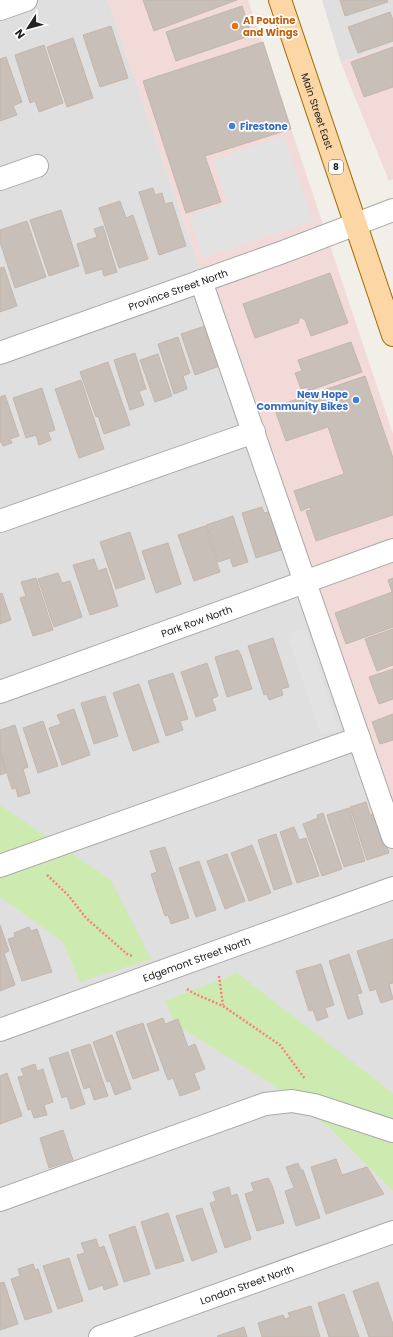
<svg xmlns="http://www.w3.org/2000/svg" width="393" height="1337" font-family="Poppins,sans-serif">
<rect width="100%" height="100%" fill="#f2efe9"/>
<g fill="#e0dfdf">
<polygon points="0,0 108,0 294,544 393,848 393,1337 0,1337"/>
<polygon points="322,0 393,0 393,44 341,63"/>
</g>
<g fill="#f2dad9">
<polygon points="108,0 248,0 393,434 393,848 294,544"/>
<polygon points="393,44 393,179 389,181 341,63"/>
</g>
<g fill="#cdebb0">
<polygon points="0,805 111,880 151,959 80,982 63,942 0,897"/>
<polygon points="237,973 393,1093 393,1191 330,1128 267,1081 175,1024 165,1001"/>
</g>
<g fill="#e2e2e2">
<polygon points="284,136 313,221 203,258 189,216 227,203 213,160"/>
<polygon points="305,628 338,729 321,735 287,634"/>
</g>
<g fill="#c7bfb8" stroke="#c4b6ab">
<polygon points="143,0 237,0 154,31"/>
<polygon points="340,0 387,0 388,2 345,16"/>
<polygon points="242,6 252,35 176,61 166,32"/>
<polygon points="390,12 393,20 393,41 358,53 348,27"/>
<polygon points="111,26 128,78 100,87 83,35"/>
<polygon points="73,38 93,98 67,107 47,47"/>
<polygon points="263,42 291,129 205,156 221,202 186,213 143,81"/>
<polygon points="44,45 63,103 39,112 35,101 30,103 15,55"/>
<polygon points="393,47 393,87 364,97 351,62"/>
<polygon points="6,57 22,102 13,106 17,115 0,121 0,59"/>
<polygon points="153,188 155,195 162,193 165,204 172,202 186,246 159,255 139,192"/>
<polygon points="120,201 126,218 133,215 148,259 119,268 99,208"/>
<polygon points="61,210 79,266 49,276 30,220"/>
<polygon points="27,221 46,277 15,288 0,242 0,230"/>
<polygon points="103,226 117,272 104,276 102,269 86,274 77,244 97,237 94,229"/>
<polygon points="4,267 17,306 0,312 0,268"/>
<polygon points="330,273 348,323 311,336 305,320 300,317 298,323 255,338 243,304"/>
<polygon points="211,324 225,364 195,375 181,334"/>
<polygon points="178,337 190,373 183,376 187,389 174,394 158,344"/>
<polygon points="351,342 362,372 308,391 308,387 301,389 295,373 302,371 298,360"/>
<polygon points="135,353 146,389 139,391 144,405 130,410 114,360"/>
<polygon points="158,354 172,396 155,402 140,360"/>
<polygon points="108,362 130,425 104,434 98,416 96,417 80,372"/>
<polygon points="365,376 393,458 393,515 316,541 306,511 311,510 310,507 301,511 294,491 344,474 328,427 286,441 274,407"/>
<polygon points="81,380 104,449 79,458 55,389"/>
<polygon points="42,388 55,430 48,432 51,440 39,445 36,435 26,438 13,398"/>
<polygon points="5,395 19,436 10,439 12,443 3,446 1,442 0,442 0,397"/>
<polygon points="262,507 264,513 269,512 281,550 256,558 242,513"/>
<polygon points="233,516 248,562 233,567 230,558 218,562 206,525"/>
<polygon points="205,526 220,572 194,581 178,535"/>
<polygon points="130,532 145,579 116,589 100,542"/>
<polygon points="168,543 181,584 156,593 142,551"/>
<polygon points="94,559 98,571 106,568 118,606 90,615 73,565"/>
<polygon points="58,573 62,583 70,581 82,617 54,627 38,579"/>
<polygon points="36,578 53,630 33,636 20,598 26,596 21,582"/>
<polygon points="393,578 393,627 346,644 335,613 392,592 388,580"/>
<polygon points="2,593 11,620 0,624 0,594"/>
<polygon points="393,629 393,665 377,671 365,639"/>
<polygon points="273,638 289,687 281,689 283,695 269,700 267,694 264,695 248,646"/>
<polygon points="238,650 241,655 252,689 227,697 215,657"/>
<polygon points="207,663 218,696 212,699 216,710 196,717 181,672"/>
<polygon points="393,669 393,699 379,704 369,677"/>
<polygon points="173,673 188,719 180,721 183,730 166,736 148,681"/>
<polygon points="139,684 159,742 133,751 113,693"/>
<polygon points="105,696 118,736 94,744 81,703"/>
<polygon points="74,709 90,755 62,765 49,728 61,724 57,715"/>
<polygon points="393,714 393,740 380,744 372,722"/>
<polygon points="43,721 58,766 38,773 23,728"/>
<polygon points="15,725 28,767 23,769 30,793 18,797 16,788 12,789 0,751 0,730"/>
<polygon points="0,753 6,773 0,775"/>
<polygon points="366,802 370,815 376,813 389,853 367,860 350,807"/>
<polygon points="349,808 365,861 344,867 327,815"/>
<polygon points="323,813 342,869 322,876 303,824 318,818 317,815"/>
<polygon points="294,827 299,840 306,838 319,876 297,883 280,832"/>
<polygon points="276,834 292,884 274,890 258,840"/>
<polygon points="252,845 271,893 249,901 231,853"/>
<polygon points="165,847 189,918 171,924 168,915 165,916 151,874 157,872 150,851"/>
<polygon points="227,854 245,901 225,909 207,861"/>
<polygon points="199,861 216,910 196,917 179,868"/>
<polygon points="0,925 9,951 4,953 15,985 0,991"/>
<polygon points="29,927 31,931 37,929 52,972 22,981 8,939 15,937 14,933"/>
<polygon points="393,939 393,983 389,984 393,999 381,1003 376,989 370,991 357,951"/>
<polygon points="349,954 362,993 357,994 363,1014 348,1019 329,961"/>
<polygon points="321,964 334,1005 325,1008 328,1017 317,1021 313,1010 309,1011 296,971"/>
<polygon points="163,1018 165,1024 178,1019 188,1047 195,1044 205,1069 194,1073 200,1089 180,1096 173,1078 168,1080 147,1024"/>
<polygon points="143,1023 159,1070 133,1079 116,1032"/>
<polygon points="112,1035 131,1089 115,1095 110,1081 107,1082 93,1042"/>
<polygon points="90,1044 108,1096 94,1100 90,1087 84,1089 71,1050"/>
<polygon points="68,1052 85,1104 71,1109 67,1096 62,1098 49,1058"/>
<polygon points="35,1064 37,1071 43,1069 53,1102 44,1105 47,1115 34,1118 31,1109 28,1110 18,1077 24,1076 21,1069"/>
<polygon points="7,1073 22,1116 0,1124 0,1076"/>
<polygon points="63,1130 73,1160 49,1168 40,1138"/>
<polygon points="336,1159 342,1175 367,1167 384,1194 326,1214 311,1167"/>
<polygon points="298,1163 301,1170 303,1170 320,1218 296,1226 285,1191 294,1188 286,1167"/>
<polygon points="268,1178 272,1185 284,1223 257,1231 245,1194 254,1191 251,1183"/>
<polygon points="229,1187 231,1196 237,1194 251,1239 225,1248 210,1203 216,1201 213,1192"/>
<polygon points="202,1208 217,1252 192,1261 176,1216"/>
<polygon points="168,1213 184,1261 156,1269 141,1222"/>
<polygon points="135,1226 150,1274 124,1282 109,1235"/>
<polygon points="96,1239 99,1248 104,1246 118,1285 104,1290 103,1285 89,1290 77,1255 85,1253 81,1243"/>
<polygon points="69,1258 83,1301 58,1309 43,1266"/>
<polygon points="33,1264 35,1270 38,1269 52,1312 25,1320 11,1279 20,1276 18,1269"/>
<polygon points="4,1282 18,1324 0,1330 0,1283"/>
<polygon points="378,1282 393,1324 393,1337 369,1337 353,1291"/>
<polygon points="344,1294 359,1337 329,1337 318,1303"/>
<polygon points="311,1306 320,1337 262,1337 258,1323 283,1315 285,1319 290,1317 288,1313"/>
<polygon points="244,1327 247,1337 218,1337 217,1336"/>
</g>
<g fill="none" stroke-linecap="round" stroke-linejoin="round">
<g stroke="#a9a9a9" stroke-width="24">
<g id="minor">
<polyline points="0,9 26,0"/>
<polyline points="0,179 37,166"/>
<polyline points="201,281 393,837"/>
<path id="s1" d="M0,353L283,252L393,210"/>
<polyline points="0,521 254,432"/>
<path id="s2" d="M0,692L393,550"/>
<polyline points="0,866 359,738"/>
<path id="s3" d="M0,1030L393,888"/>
<polyline points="0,1200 265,1104 292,1101 314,1105 393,1131"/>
<path id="s4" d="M100,1337L393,1232"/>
</g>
</g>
<g stroke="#a06b00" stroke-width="24">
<g id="major">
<path id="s5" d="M280,0L393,335"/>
</g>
</g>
<g stroke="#fa8072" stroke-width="2.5" stroke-dasharray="2 2" stroke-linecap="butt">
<polyline points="47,875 68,895 86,918 127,954 132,956"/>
<polyline points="219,976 223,1005"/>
<polyline points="187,989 193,993 223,1006 280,1045 305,1079"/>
</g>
<use href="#minor" stroke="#fff" stroke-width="22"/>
<use href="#major" stroke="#fcd6a4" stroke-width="22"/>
</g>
<circle fill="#e8710a" stroke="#fff" stroke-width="1.5" cx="235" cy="26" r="4"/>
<g fill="#3f7fe0" stroke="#fff" stroke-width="1.5">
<circle cx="232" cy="126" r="4"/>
<circle cx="356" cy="400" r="4"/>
</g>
<g text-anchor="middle" stroke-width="3.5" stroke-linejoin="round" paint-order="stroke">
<rect fill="#fff" stroke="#646464" stroke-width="1" x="329" y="160" width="14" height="14" rx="3"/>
<g font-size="9" font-weight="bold" fill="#222">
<text x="336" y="170">8</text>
</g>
<g font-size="10" font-weight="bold" fill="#c56008" stroke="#fff" text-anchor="start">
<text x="243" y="24">A1 Poutine<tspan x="243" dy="12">and Wings</tspan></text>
</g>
<g font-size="10" fill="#222" stroke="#fff">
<text dy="4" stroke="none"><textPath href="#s5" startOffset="117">Main Street East</textPath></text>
<text dy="4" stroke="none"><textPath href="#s1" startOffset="189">Province Street North</textPath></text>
<text dy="4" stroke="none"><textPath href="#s2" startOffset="209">Park Row North</textPath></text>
<text dy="4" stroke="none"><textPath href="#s3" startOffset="209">Edgemont Street North</textPath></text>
<text dy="4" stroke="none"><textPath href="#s4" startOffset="156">London Street North</textPath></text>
</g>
<g font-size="10" font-weight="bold" fill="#366cbe" stroke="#fff" text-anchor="start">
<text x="240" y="130">Firestone</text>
<text x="348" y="398" text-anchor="end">New Hope<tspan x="348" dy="12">Community Bikes</tspan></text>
</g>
</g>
<g transform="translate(28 28) rotate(234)" stroke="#ffffff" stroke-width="3" paint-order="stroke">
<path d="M0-3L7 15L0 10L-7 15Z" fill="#222222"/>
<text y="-6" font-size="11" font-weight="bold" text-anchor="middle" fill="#222222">N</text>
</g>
</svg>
